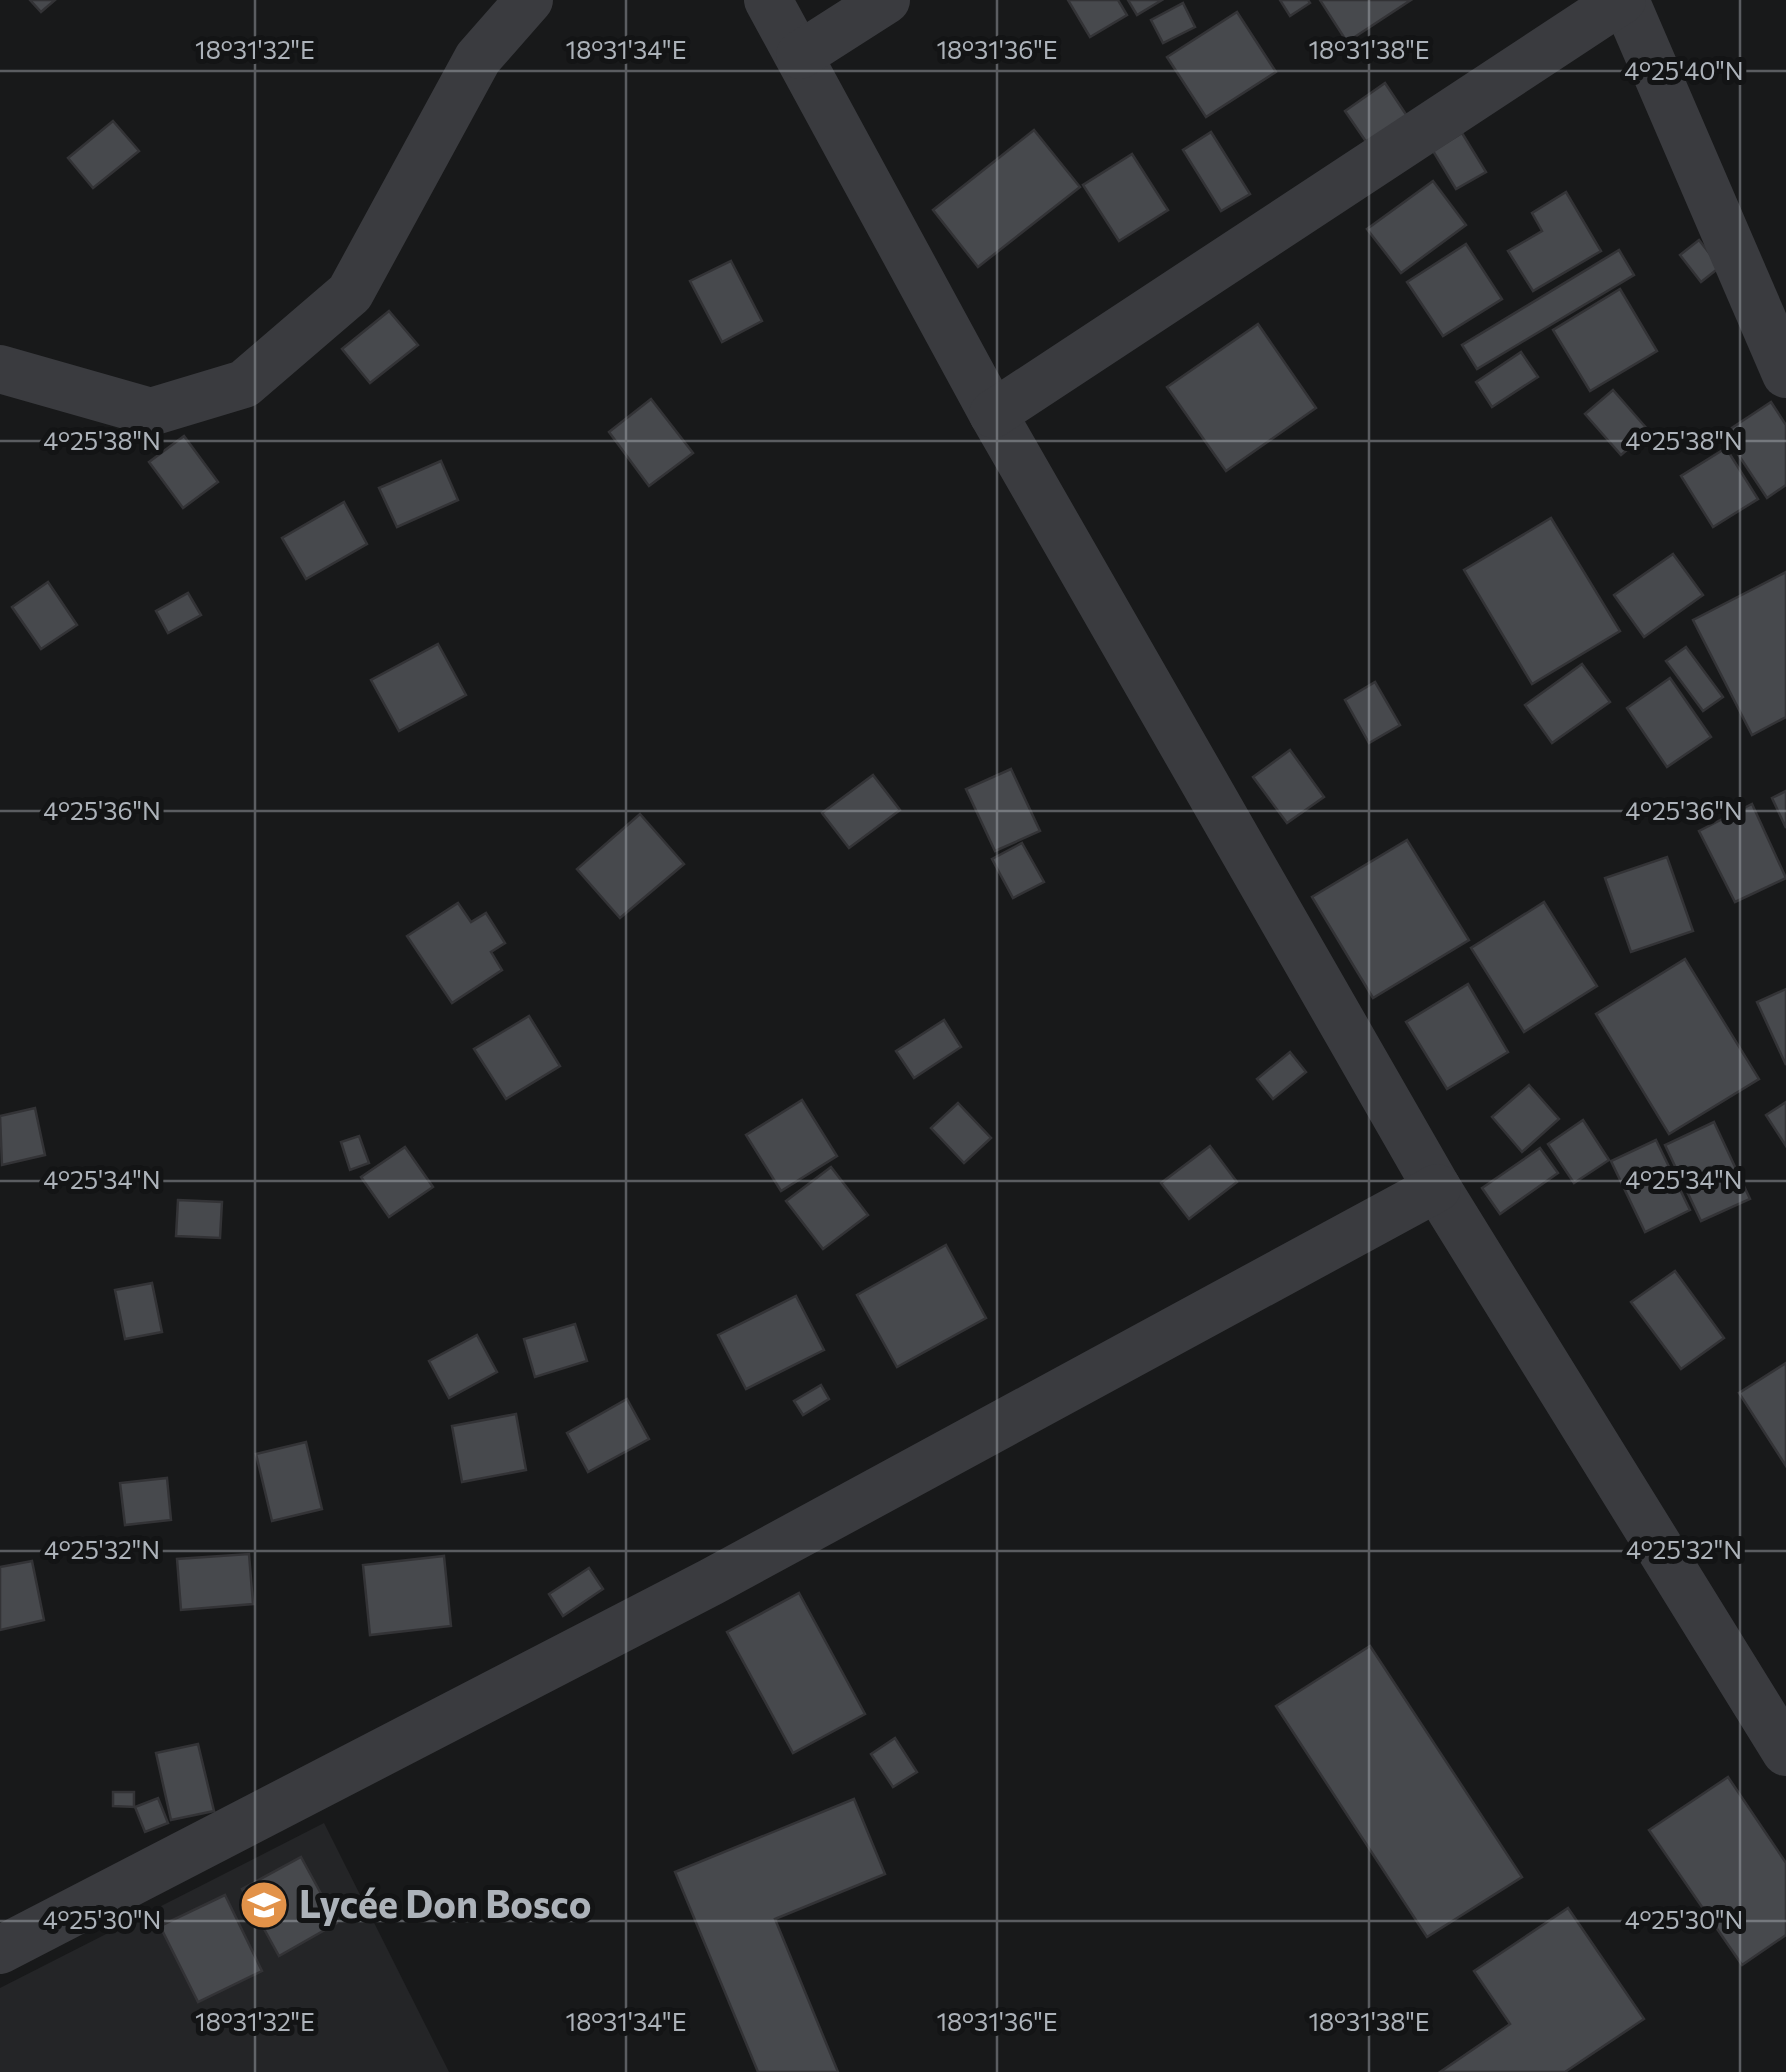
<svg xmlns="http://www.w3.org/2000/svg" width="1786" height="2072" font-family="Commissioner,sans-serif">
<rect width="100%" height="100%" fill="#18191a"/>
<polygon fill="#242527" points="324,1823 449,2072 0,2072 0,1988"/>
<g fill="#47494d" stroke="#333336" stroke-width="2.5">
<polygon points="30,0 55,0 41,12"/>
<polygon points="1068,0 1118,0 1127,15 1090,37"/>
<polygon points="1128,0 1162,0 1137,15"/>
<polygon points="1280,0 1308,0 1310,3 1290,16"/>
<polygon points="1320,0 1411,0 1347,42"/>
<polygon points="1183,3 1195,27 1163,43 1151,20"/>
<polygon points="1237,12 1276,72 1206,117 1167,57"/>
<polygon points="1385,83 1407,116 1367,143 1345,111"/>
<polygon points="113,121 139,151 93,188 68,158"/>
<polygon points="1034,130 1080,187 978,267 933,210"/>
<polygon points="1211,132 1250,194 1221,211 1183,150"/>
<polygon points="1462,133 1486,172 1456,189 1433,151"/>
<polygon points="1132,154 1168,210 1119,241 1083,185"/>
<polygon points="1433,181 1466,225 1401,273 1367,229"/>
<polygon points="1566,192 1601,251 1533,291 1508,251 1542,231 1532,213"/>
<polygon points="1699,240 1720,267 1701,282 1680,255"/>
<polygon points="1466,244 1502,299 1443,336 1407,282"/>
<polygon points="1619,250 1634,275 1477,369 1462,345"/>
<polygon points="731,261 762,321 722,342 690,281"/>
<polygon points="1620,289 1657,351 1590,391 1553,330"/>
<polygon points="389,311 418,345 370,383 342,349"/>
<polygon points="1258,324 1316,408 1226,471 1167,387"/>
<polygon points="1521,352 1538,377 1492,407 1476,382"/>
<polygon points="1613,390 1649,431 1621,455 1585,414"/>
<polygon points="651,399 693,453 649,486 609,432"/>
<polygon points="1771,402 1786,425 1786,485 1767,498 1724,433"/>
<polygon points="184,436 218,482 183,508 149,462"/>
<polygon points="1726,448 1758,499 1713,527 1681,476"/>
<polygon points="441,461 458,500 397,527 379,488"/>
<polygon points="344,502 367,544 306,579 282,538"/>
<polygon points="1551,518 1620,631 1532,684 1464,570"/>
<polygon points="1673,554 1703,595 1644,637 1614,595"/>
<polygon points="1786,572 1786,717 1752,735 1693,620"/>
<polygon points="48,582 77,625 41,649 12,607"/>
<polygon points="188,593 201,615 168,633 156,611"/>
<polygon points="438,644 466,695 399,731 371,680"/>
<polygon points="1686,647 1723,697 1703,711 1666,661"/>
<polygon points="1582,664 1610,702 1552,743 1525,705"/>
<polygon points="1670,678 1711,737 1667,767 1627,708"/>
<polygon points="1375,682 1400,725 1369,743 1345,700"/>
<polygon points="1290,750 1324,797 1287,823 1253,777"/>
<polygon points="1011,769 1040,831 995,851 966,789"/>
<polygon points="873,775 900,810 849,848 822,813"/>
<polygon points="1786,791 1786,828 1772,798"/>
<polygon points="1752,804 1786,878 1735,902 1699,831"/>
<polygon points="640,814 684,864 620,918 577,869"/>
<polygon points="1407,840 1469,940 1373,998 1312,897"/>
<polygon points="1022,843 1044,882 1013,898 992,859"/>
<polygon points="1667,857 1693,931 1631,952 1605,878"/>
<polygon points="1544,902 1597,986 1524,1032 1471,948"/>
<polygon points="458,903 471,922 486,913 505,943 491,952 502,970 452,1003 407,936"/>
<polygon points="1685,959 1759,1079 1669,1134 1596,1014"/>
<polygon points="1468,984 1508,1052 1447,1089 1406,1022"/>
<polygon points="1786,989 1786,1065 1757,1002"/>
<polygon points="529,1016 560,1066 506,1099 474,1049"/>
<polygon points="944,1020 961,1047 914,1078 896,1051"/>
<polygon points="1290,1052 1306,1072 1273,1099 1257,1079"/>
<polygon points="1529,1085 1559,1119 1522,1152 1492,1117"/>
<polygon points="802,1100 837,1156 781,1191 746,1135"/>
<polygon points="1786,1102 1786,1146 1766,1115"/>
<polygon points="958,1103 991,1138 964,1163 931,1128"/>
<polygon points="35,1108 45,1155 2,1165 0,1116"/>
<polygon points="1583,1120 1609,1160 1574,1183 1548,1144"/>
<polygon points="1714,1122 1750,1199 1701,1221 1665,1145"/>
<polygon points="359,1136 369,1163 350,1170 341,1142"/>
<polygon points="1656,1140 1690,1210 1645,1232 1611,1161"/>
<polygon points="1210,1146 1237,1182 1189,1219 1161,1183"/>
<polygon points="405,1147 433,1187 389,1217 361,1177"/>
<polygon points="1540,1148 1558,1173 1500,1214 1482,1188"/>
<polygon points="831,1167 868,1215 823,1249 786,1201"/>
<polygon points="178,1200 222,1202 220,1238 176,1236"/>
<polygon points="946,1245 986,1318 897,1367 857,1295"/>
<polygon points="1675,1271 1724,1338 1681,1369 1631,1302"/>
<polygon points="152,1283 162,1332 125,1339 115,1290"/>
<polygon points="796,1296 824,1350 746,1389 718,1335"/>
<polygon points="575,1324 587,1361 535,1377 524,1339"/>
<polygon points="477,1335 497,1372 449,1398 429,1361"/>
<polygon points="1786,1363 1786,1466 1739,1393"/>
<polygon points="821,1385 829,1399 803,1415 794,1401"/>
<polygon points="627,1399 649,1439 588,1472 567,1433"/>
<polygon points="516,1414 526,1470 462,1482 452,1426"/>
<polygon points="306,1442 322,1509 272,1521 256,1454"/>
<polygon points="167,1478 171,1520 125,1525 120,1483"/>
<polygon points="249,1554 253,1604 181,1610 177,1559"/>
<polygon points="444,1556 451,1626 370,1635 363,1565"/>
<polygon points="32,1561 44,1620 0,1630 0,1567"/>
<polygon points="589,1568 603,1589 563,1616 549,1594"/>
<polygon points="799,1593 865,1714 793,1753 727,1632"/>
<polygon points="1370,1646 1522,1877 1427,1937 1276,1706"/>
<polygon points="895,1738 917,1772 893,1787 871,1754"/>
<polygon points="198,1744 214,1811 171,1820 156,1753"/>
<polygon points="1728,1777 1786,1863 1786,1935 1742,1965 1649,1830"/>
<polygon points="113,1792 134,1792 134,1807 113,1806"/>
<polygon points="158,1798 168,1823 145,1832 135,1807"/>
<polygon points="854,1799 885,1874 775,1919 838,2072 758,2072 675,1872"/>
<polygon points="301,1857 337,1923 279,1956 242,1889"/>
<polygon points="225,1895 262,1971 198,2002 160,1926"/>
<polygon points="1568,1908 1644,2019 1565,2072 1440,2072 1510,2024 1474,1971"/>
</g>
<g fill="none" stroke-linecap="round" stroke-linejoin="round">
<g stroke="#3a3b3f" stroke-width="48">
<polyline points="768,0 993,414 1437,1188 1786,1752"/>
<polyline points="1625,0 1786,374"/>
<polyline points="800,55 886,0"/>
<polyline points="0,369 151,412 244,384 350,293 478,58 529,0"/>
<polyline points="993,414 1622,0"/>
<polyline points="0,1950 711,1582 1437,1188"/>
</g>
</g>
<path fill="none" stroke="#acb2b9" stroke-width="2.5" stroke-opacity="0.45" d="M255,0V2072M626,0V2072M997,0V2072M1369,0V2072M1740,0V2072M0,71H1786M0,441H1786M0,811H1786M0,1181H1786M0,1551H1786M0,1921H1786"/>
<defs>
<g id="school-disc" transform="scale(2.5)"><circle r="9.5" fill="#e29249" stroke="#131415"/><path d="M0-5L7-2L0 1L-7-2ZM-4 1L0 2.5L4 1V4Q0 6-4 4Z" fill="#fff"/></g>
</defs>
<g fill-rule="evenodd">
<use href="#school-disc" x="264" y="1905"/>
</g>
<g text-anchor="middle" stroke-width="10" stroke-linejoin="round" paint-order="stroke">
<g font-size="38" font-weight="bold" fill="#acb2b9" stroke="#131415" text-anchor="start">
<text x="299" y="1918">Lycée Don Bosco</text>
</g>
</g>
<g font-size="25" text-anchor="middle" fill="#acb2b9" stroke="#131415" stroke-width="10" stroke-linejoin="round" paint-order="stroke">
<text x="255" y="59">18°31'32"E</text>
<text x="626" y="59">18°31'34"E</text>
<text x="997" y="59">18°31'36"E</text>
<text x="1369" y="59">18°31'38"E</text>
<text x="1684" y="80">4°25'40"N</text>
<text x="102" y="450">4°25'38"N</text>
<text x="1684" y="450">4°25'38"N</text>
<text x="102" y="820">4°25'36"N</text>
<text x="1684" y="820">4°25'36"N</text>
<text x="102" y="1189">4°25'34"N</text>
<text x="1684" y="1189">4°25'34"N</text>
<text x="102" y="1559">4°25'32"N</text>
<text x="1684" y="1559">4°25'32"N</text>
<text x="102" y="1929">4°25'30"N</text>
<text x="1684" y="1929">4°25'30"N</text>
<text x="255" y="2031">18°31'32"E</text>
<text x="626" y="2031">18°31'34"E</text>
<text x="997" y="2031">18°31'36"E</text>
<text x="1369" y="2031">18°31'38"E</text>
</g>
</svg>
